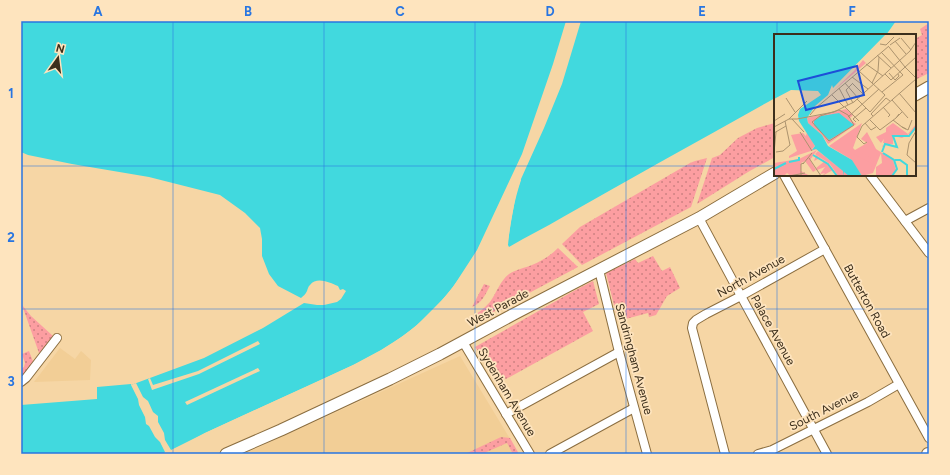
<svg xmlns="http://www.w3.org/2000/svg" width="950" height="475" font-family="Figtree,sans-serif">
<defs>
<pattern id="grass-dots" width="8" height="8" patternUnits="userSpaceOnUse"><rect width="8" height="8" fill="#fc9ea1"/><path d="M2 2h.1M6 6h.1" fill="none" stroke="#cd8182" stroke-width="1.8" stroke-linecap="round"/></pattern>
</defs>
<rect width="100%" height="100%" fill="#f6d6a5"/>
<g fill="#f2ce96">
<polygon points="60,348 75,359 81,351 91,360 90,380 34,382"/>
<polygon points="460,356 512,442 511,443 517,454 244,454"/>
</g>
<g fill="url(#grass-dots)">
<polygon points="929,23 929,73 915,80 915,39 922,35 920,29"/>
<polygon points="775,123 775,157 748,172 697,204 712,158 720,155 738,138 757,128"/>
<polygon points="707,158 691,207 582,265 562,244 580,227 690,163 695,161"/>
<path d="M558,248L578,267L471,324L468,320C476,314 484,309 490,302C497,292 500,281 509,274C517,269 525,268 532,265C542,261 551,255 558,248Z"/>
<polygon points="653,256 662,271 670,267 680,288 667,296 656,315 649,317 648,313 618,321 606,273 635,259 638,263"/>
<polygon points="593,281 599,304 583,312 593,331 506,379 494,372 475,347 572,292"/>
<path d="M484,284L490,286C485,295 482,303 472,307Z"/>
<polygon points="22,305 31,316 53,336 42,351 39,353"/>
<polygon points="29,351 34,364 23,378 21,369 24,367 25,363 22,354"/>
<polygon points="501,437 510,438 519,454 513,454 507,443 482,454 465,454"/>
</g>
<path fill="#41d9de" d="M21,21H896L886,35H775V98C704,138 633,177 563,217C545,228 527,236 509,247L508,245C510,223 514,201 521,180L518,175C497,213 479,254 452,288C438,306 422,322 404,335C375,357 340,371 308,386C273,402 239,417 205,433L185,444L163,454H21V405L97,399V387L131,384V385L204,358L263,328L304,303L317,305H324L337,302L341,299L346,291L343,289L340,290L338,286C330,283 317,276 310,285C308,287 308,288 307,291C306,294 303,296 301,298L278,286L269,274L262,256V239L260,228L245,213L220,195L149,177L72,164L28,155L21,152Z"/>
<g fill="#f6d6a5">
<polygon points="566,21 581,21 562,84 544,128 521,179 516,194 511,222 507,247 506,245 509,221 514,194 519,180 518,179 479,251 454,288 429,316 417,327 404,338 382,352 354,367 206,435 186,446 167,454 163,454 165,452 160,442 155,437 149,426 146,424 145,417 139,405 138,399 131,385 136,383 143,397 148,401 153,412 158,416 158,422 164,433 165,440 171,450 205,433 353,365 381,350 403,336 416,326 443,299 453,287 477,250 522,154 553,64"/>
<polygon points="258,341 260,344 199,374 152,390 148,379 150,378 153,385 198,371"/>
<polygon points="258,368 260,371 187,405 185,402"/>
</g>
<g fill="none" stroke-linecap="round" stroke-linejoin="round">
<g stroke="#8b6e40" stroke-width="10">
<g id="street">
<polyline points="784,175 929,438"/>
<polyline points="870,175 929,253"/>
<polyline points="699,218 741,296 827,454"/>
<polyline points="905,221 929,208"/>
<polyline points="599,270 619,352 647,454"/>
<polyline points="463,342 530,454"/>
<polyline points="21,382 26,378 57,338"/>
<polyline points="506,414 619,352"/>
<polyline points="550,454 634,408"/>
<polyline points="725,454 692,328 693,323 696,320 706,314 741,296 825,249"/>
<polyline points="758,454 772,450 868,402 899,384"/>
</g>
</g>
<g stroke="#8b6e40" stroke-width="13">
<g id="secondary">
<polyline points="915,95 929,87"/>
<polyline points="226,454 281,430 390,379 440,354 516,313 699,218 775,173"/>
</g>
</g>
<g stroke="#8b6e40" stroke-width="14">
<polyline id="primary" points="928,454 929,454"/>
</g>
<use href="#street" stroke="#fff" stroke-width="8"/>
<use href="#secondary" stroke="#fff" stroke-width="11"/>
<use href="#primary" stroke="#fff" stroke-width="12"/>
</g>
<path fill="none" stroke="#2875e1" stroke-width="1" stroke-opacity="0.55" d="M173,21V454M324,21V454M475,21V454M626,21V454M777,21V35M21,166H775M915,166H929M777,175V454M21,309H929"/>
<g text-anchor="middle" stroke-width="3.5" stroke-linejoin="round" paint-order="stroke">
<g font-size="12" fill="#3c2f1c" stroke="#fee4be">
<text transform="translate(751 276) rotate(-29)" y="4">North Avenue</text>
<text transform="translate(867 301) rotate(61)" y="4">Butterton Road</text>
<text transform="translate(498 308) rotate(-28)" y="4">West Parade</text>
<text transform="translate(773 330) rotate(61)" y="4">Palace Avenue</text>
<text transform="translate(634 359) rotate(75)" y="4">Sandringham Avenue</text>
<text transform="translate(507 392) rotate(59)" y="4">Sydenham Avenue</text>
<text transform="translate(824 410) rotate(-27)" y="4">South Avenue</text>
</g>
</g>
<g transform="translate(774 34)">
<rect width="142" height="142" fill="#f6d6a5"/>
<path d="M89,26L92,29L58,58L80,37ZM72,75L79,81L75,85L82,90L85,88L54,110L48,101L34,89L33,84ZM88,89L79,114L81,116L93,109L87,105L93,98L102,115L119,126L122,136L117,142H99L102,141V133L108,129L107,119L99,139L88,142L78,126L55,112ZM119,89L134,100L142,90V96L128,104L119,102V110H111L108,113V112L113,109H109L110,105L107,109L102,103L112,98V94ZM33,98L41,112L38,115H43L15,124V122L23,117L17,101L29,99L32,102ZM43,116L36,126L42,136L39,138L31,127L27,129V137L36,142H17L13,139L10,142H0V129L25,125ZM42,121L51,127L59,136L48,142L51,139L46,140L51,133L43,136L42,134L51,127L46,124L40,127Z" fill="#fc9ea1"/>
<path d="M44,117L76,142H64L56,130L41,120Z" fill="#fc9ea1"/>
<path d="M95,108H98L103,119L100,129L94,121L82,117ZM79,120L99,130L96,138L89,141L85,138L76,123Z" fill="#fc9ea1"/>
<path d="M0,0H112L59,54L58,51L54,61L41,72L33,84L34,89L48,101L54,112L78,126L88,142H75L70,138V142L69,137L42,115L38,116L41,112L25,87L24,81L26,75L47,61L44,57L17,56L0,65ZM65,79L80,91L55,106L40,91V87L47,82Z" fill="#41d9de"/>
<path fill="none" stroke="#41d9de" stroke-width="2" d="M108,118L111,110L123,113L119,102H135L142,93M109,119L120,126L123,135L118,142M39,121L54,130L63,142M121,126H126L133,131V142M15,128L25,126V123M0,135L12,129"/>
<path fill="none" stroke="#ac936e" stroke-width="1" d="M127,4L137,16M121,7L132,20M106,10L112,11L120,3M116,11L126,4M115,13L131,33M107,18L129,41L108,58M103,21L117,34M92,30L109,42M131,33L142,44M104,37L105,23M115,39L121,46L125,42L124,40M111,40L117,46L142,23M78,43L94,55M71,49L84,64M78,49L89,60M98,49L104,37M65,54L74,71M125,59L142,79M58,61L70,73M12,64L21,78M83,65L96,78L111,61L85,37M118,66L134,84M79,69L72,56L79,49M71,73L85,87M109,73L116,81L114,83M65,76L74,81L80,91L55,107L38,88L46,82ZM125,80L122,84L128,78M36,81L42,74L115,12M99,82L97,80L112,64L116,67M74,83L105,55M15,85L33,67M18,85L30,98M95,85L106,96L122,84M119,86L128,93L132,95L128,93M0,87L11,80M82,88L79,85L92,74M91,89L97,96L102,93M0,93L15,85H23L60,78L80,68L136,17L142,8M132,95L134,96L138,86M142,97L135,109L133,121L142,129M26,98L38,117M0,99L12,92M93,108L90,110L83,103L88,92L142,45M2,118L9,117L16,111L11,87M0,119L2,98M35,124L47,142M29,130L38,119M27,141V130L30,129M15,142L31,139"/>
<path fill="#1d4ed8" fill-opacity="0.15" stroke="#1d4ed8" stroke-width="2" d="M83,32L90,61L32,76L24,47Z"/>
<rect width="142" height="142" fill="none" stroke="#3c2f1c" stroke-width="2"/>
</g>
<rect width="950" height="475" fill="none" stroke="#fee4be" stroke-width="44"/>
<g transform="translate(58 58) rotate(14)" stroke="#fee4be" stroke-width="3" paint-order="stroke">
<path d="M0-3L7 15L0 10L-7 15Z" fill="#3c2f1c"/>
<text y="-6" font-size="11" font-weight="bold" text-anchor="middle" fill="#3c2f1c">N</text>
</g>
<rect x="22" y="22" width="906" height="431" fill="none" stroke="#2875e1" stroke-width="1.5"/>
<g font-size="13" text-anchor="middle" font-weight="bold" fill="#2875e1">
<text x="98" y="16">A</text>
<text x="248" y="16">B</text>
<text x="400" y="16">C</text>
<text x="550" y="16">D</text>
<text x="702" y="16">E</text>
<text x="852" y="16">F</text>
<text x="11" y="98">1</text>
<text x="11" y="242">2</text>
<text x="11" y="386">3</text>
</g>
</svg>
